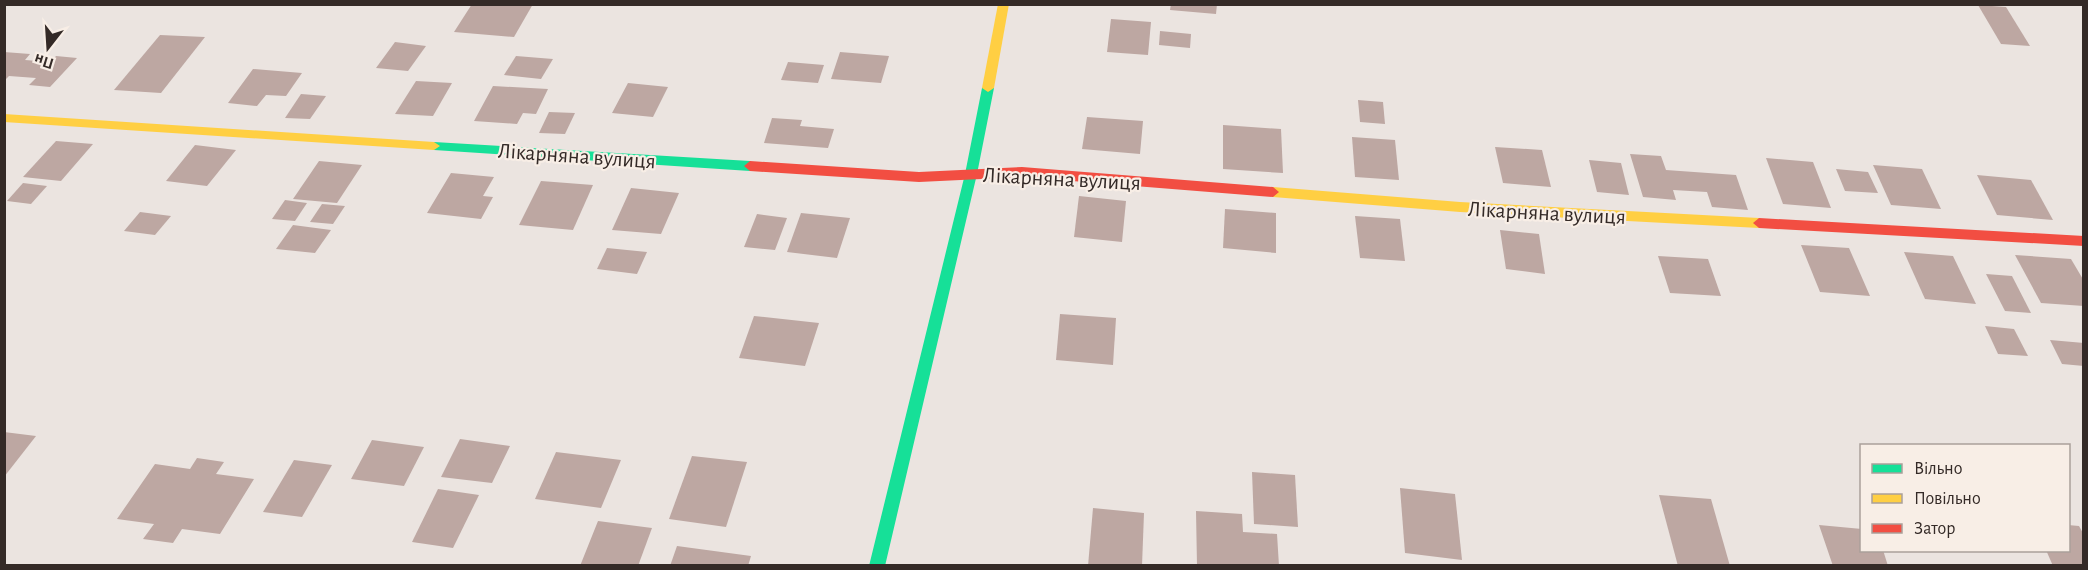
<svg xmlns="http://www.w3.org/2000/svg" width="2088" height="570" font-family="'Alegreya Sans',sans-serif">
<rect width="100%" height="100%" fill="#ebe4e0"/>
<g fill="#bda7a2">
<polygon points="472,4 533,4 514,37 454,32"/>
<polygon points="1171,4 1217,4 1216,14 1170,10"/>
<polygon points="1978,5 2006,7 2030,46 2001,44"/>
<polygon points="1111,19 1151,22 1148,55 1107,52"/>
<polygon points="1160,31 1191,34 1190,48 1159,45"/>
<polygon points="160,35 205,37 161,93 114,90"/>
<polygon points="395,42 426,46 408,71 376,68"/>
<polygon points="4,52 30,54 25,60 51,62 56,56 77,58 50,87 29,85 36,78 9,76 4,81"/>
<polygon points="840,52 889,56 881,83 831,79"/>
<polygon points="516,56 553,59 541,79 504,75"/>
<polygon points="788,62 824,65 818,83 781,80"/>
<polygon points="253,69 302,73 286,96 266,95 257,106 228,103"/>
<polygon points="416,81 452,83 433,116 395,114"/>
<polygon points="628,83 668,87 653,117 612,113"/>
<polygon points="493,86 548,89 536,114 523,113 517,124 474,121"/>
<polygon points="301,94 326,96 310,119 285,118"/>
<polygon points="1358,100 1383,102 1385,124 1360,122"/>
<polygon points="549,112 575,113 565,134 539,133"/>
<polygon points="1087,117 1143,121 1140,154 1082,149"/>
<polygon points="772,118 802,120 800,126 834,129 828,148 764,143"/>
<polygon points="1223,125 1281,129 1283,173 1223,169"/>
<polygon points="1352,137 1395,140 1399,180 1355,177"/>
<polygon points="56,141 93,144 61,181 23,177"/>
<polygon points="195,145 236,150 207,186 166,181"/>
<polygon points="1495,147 1542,150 1551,187 1503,183"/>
<polygon points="1630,154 1661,156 1666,170 1736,175 1748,210 1712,207 1707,192 1673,190 1676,200 1643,197"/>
<polygon points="1766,158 1813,162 1831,208 1783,204"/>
<polygon points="1589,160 1621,163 1629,195 1597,192"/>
<polygon points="319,161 362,165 337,203 293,199"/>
<polygon points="1873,165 1922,169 1941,209 1891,205"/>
<polygon points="1836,169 1868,172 1878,193 1845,191"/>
<polygon points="451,173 494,177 483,196 493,197 481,219 427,213"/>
<polygon points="1977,175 2031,180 2053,220 1997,215"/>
<polygon points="541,181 593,185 573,230 519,225"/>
<polygon points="23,183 47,186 31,204 7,201"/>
<polygon points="631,188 679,193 661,234 612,230"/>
<polygon points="1079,196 1126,201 1122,242 1074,237"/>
<polygon points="285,200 307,203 295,221 272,219"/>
<polygon points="322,204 345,206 333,224 310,222"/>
<polygon points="1225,209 1276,213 1276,253 1223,248"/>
<polygon points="140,212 171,216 155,235 124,231"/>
<polygon points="801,213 850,218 837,258 787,252"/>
<polygon points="757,214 787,218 775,250 744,247"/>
<polygon points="1355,216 1400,219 1405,261 1360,258"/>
<polygon points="293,225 331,230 315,253 276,249"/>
<polygon points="1500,230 1539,234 1545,274 1506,269"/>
<polygon points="1801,245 1849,248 1870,296 1820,292"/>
<polygon points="607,248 647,252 637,274 597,269"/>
<polygon points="1904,252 1953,256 1976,304 1925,299"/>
<polygon points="2015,255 2071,259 2084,281 2084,306 2041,303"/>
<polygon points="1658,256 1708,259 1721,296 1670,293"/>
<polygon points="1986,274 2012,276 2031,313 2005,311"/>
<polygon points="1060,314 1116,318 1113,365 1056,360"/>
<polygon points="754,316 819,323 805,366 739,358"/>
<polygon points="1985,326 2014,329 2028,356 1998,354"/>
<polygon points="2050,340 2084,343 2084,366 2062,364"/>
<polygon points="4,432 36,436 4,477"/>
<polygon points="460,439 510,446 492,483 441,477"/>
<polygon points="372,440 424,447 404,486 351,479"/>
<polygon points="556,452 621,460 601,508 535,499"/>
<polygon points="692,456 747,462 726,527 669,519"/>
<polygon points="197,458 224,462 216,474 254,479 220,534 182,529 173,543 143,539 154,524 117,519 155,464 190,469"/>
<polygon points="294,460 332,465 302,517 263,512"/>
<polygon points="1252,472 1295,475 1298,527 1254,524"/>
<polygon points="1400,488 1455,494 1462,560 1405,553"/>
<polygon points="438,489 479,495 453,548 412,542"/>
<polygon points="1659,495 1711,499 1730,566 1678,566"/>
<polygon points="1093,508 1144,513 1142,566 1088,566"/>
<polygon points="1196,511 1242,514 1243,532 1277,534 1279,566 1197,566"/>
<polygon points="598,521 652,528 638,566 580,566"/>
<polygon points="1819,525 1862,529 1862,550 1883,550 1888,566 1833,566"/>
<polygon points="2068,525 2079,526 2084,535 2084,566 2053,566 2046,550 2068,550"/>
<polygon points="677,546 751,556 748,566 670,566"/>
</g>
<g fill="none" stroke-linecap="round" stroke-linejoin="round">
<g fill="#16e098" fill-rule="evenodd">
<polygon points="988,84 994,88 977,174 885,566 869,566 965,174 982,88"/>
<polygon points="434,142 750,161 756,166 750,171 434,150 428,146"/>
</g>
<g fill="#ffcf43" fill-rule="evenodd">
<polygon points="998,4 1009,4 994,88 988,92 982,88"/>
<polygon points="4,114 434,142 440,146 434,150 4,122"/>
<polygon points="1273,187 1460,202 1759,218 1765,223 1759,228 1460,212 1273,197 1267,192"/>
</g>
<g fill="#f24e42" fill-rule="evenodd">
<polygon points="750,161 919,172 1022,167 1273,187 1279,192 1273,197 1022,177 919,182 750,171 744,166"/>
<polygon points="1759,218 2084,236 2084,246 1759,228 1753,223"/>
</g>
</g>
<g text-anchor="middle" stroke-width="4.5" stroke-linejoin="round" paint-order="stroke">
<g font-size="22" fill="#342a27" stroke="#f8eee6">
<text transform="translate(577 155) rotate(4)" y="8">Лікарняна вулиця</text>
<text transform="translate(1062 178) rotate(3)" y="8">Лікарняна вулиця</text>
<text transform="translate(1547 212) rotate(3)" y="8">Лікарняна вулиця</text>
</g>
</g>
<rect width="2088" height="570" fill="none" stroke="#342a27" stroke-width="12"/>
<rect x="1860" y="444" width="210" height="108" fill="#f8eee6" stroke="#aaa09a" stroke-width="1.5"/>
<rect x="1872" y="464" width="30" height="9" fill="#16e098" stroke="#aaa09a" stroke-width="1.5"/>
<text x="1914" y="474" font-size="18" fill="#342a27">Вільно</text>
<rect x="1872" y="494" width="30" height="9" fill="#ffcf43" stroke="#aaa09a" stroke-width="1.5"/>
<text x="1914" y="504" font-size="18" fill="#342a27">Повільно</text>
<rect x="1872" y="524" width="30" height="9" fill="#f24e42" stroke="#aaa09a" stroke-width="1.5"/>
<text x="1914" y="534" font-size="18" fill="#342a27">Затор</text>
<g transform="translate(48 48) rotate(197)" stroke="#f8eee6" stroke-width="4.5" paint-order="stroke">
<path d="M0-4.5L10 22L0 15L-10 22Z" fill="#342a27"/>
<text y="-9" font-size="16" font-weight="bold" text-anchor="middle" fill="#342a27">Пн</text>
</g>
</svg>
